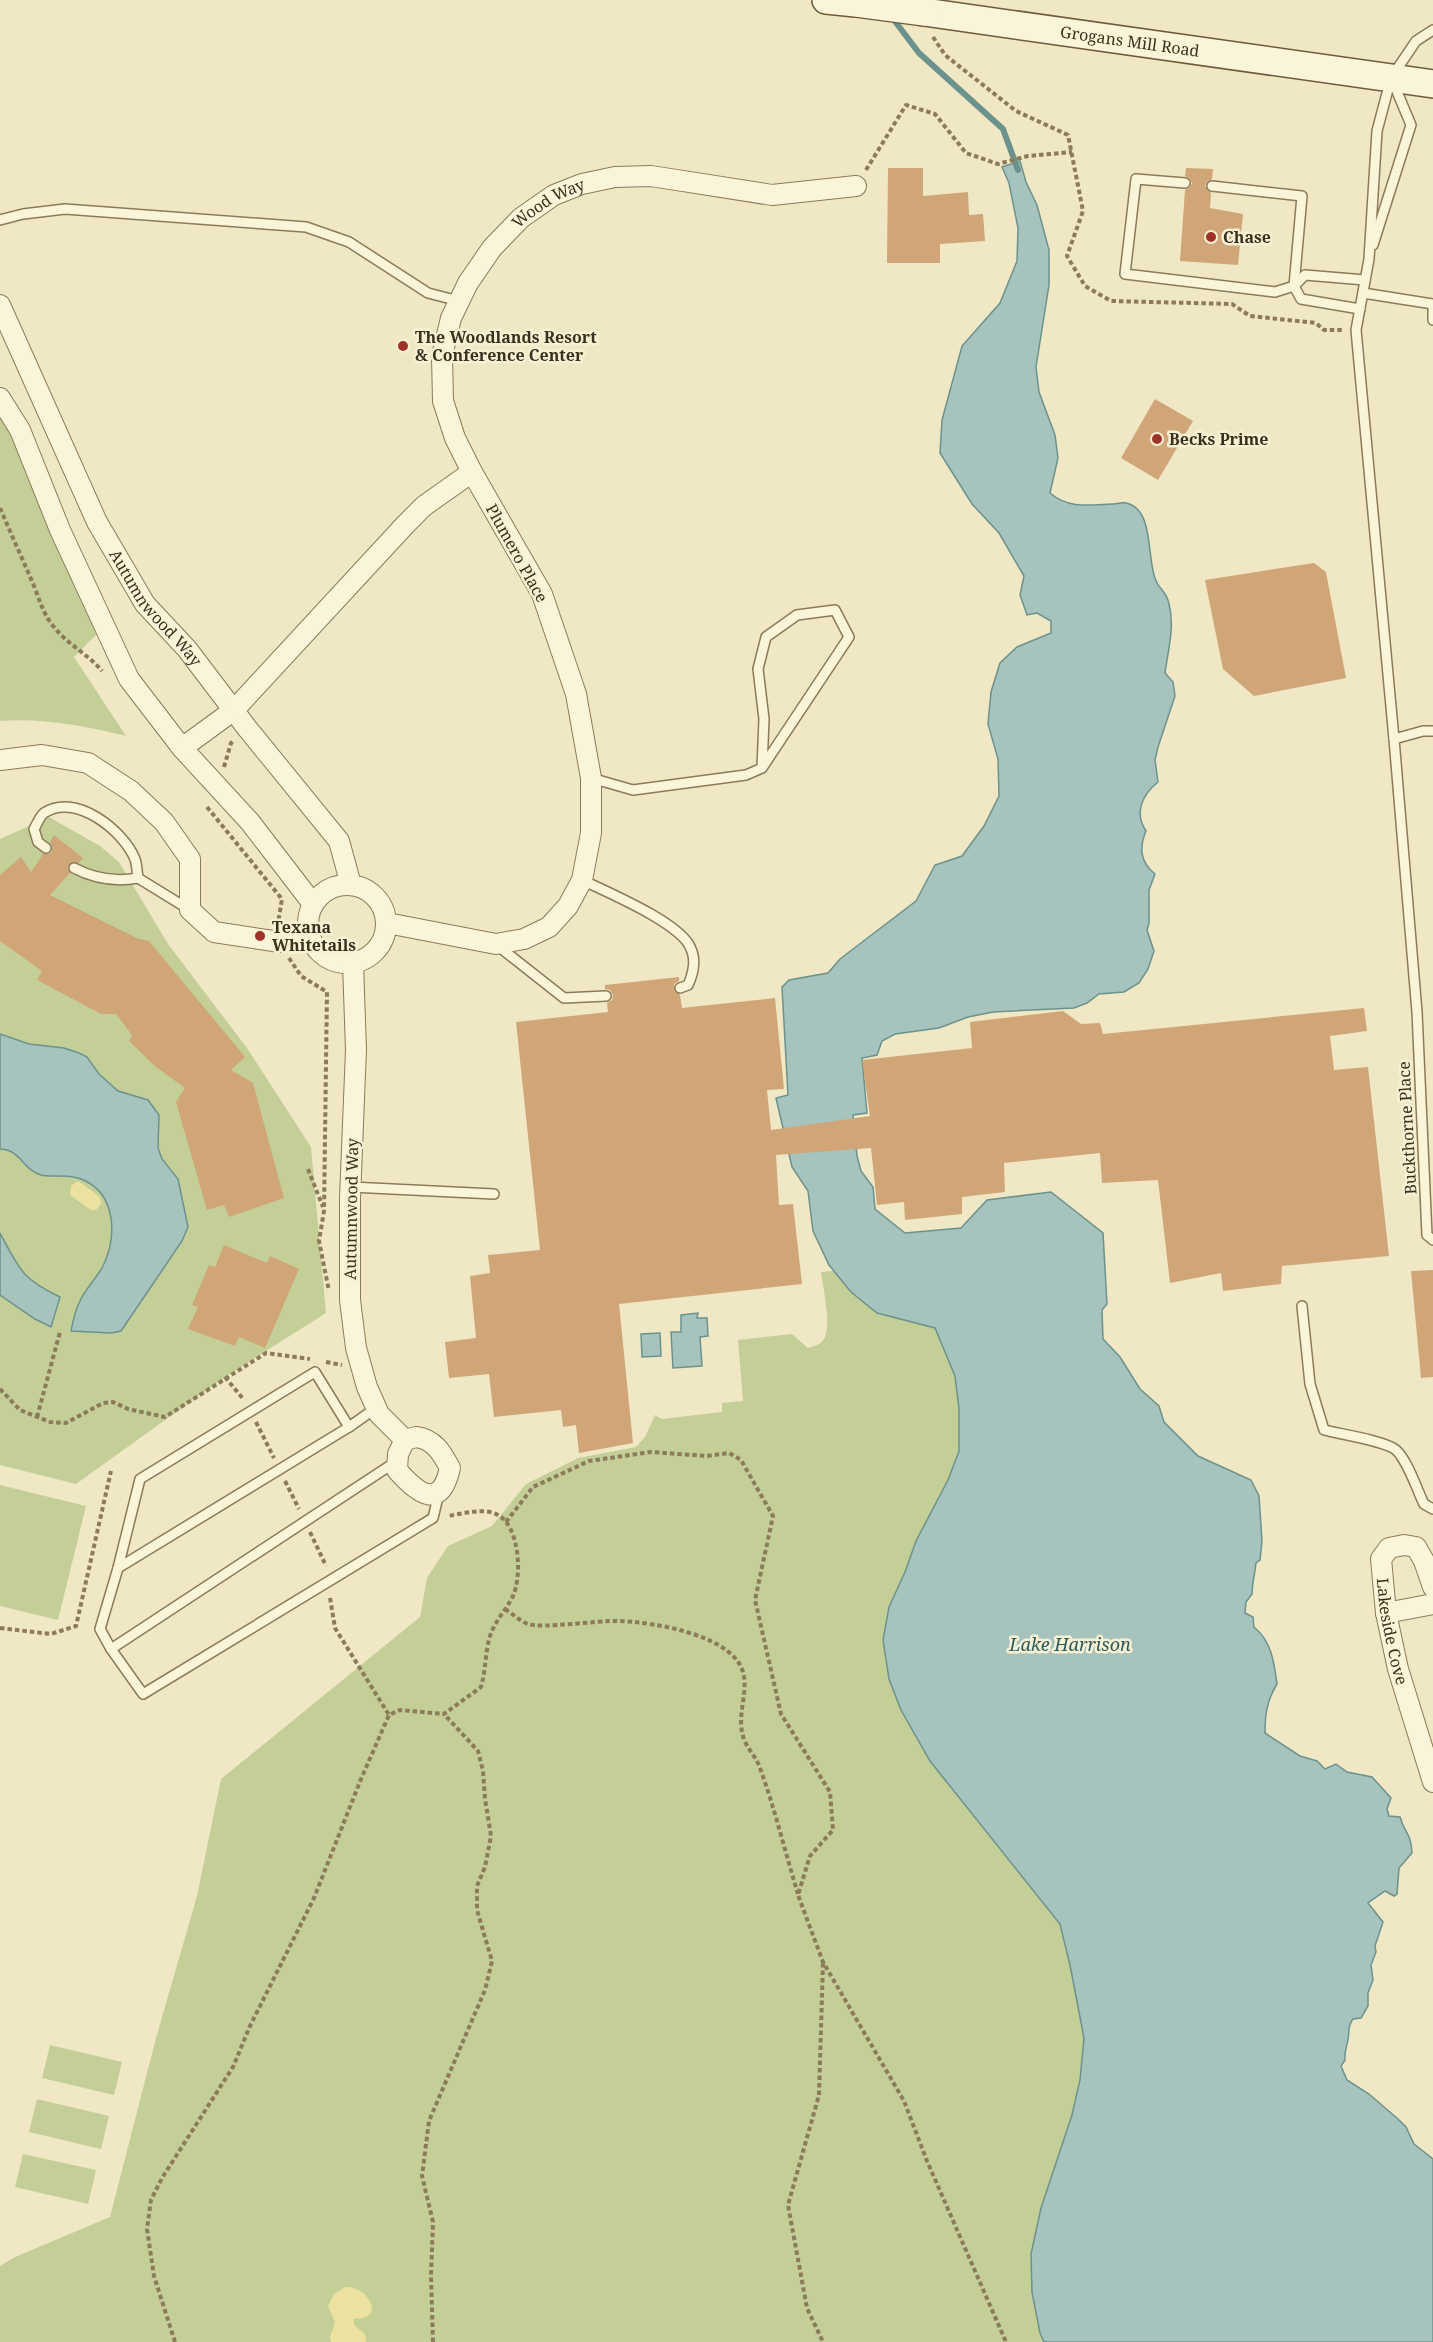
<svg xmlns="http://www.w3.org/2000/svg" width="1433" height="2342" font-family="'Noto Serif',serif">
<rect width="100%" height="100%" fill="#f0e8c4"/>
<g fill="#c3cf97">
<path d="M0,417L9,430L57,540L101,630L74,657L126,736C84,726 43,718 0,721Z"/>
<polygon points="49,817 100,846 119,862 168,944 247,1048 311,1147 326,1313 225,1377 76,1484 0,1465 0,839"/>
<path d="M899,1265L930,1274L1348,2342H0V2266L15,2257L110,2217L156,2038L197,1896L221,1779L420,1617L427,1578L448,1546L492,1526L526,1484L578,1458L636,1447L645,1437L655,1415L662,1419L722,1412V1403L743,1401L738,1340L792,1334L808,1348C814,1346 820,1345 824,1339C832,1326 823,1288 821,1272Z"/>
<polygon points="0,1485 86,1506 58,1620 0,1606"/>
<polygon points="50,2045 122,2062 114,2095 42,2078"/>
<polygon points="37,2099 109,2116 101,2149 29,2132"/>
<polygon points="23,2154 96,2170 88,2204 15,2187"/>
</g>
<g fill="#ede1a0">
<polygon points="78,1181 100,1197 101,1204 96,1210 91,1210 70,1195 71,1186"/>
<path d="M345,2287C364,2285 384,2312 363,2318C360,2319 357,2318 354,2319V2325L365,2334L366,2342H331L330,2337L335,2322L328,2306L334,2294Z"/>
</g>
<g fill="#a6c3be" stroke="#6c928d" stroke-width="1.5">
<path d="M1020,161L1026,182L1037,205L1049,250V285L1036,367L1039,392L1055,435L1058,458L1050,493C1069,509 1089,505 1112,504C1116,504 1122,502 1126,503C1155,509 1146,559 1156,581C1160,590 1167,592 1169,604C1175,627 1168,650 1165,673L1173,682L1175,696L1158,747L1155,760L1158,782C1142,795 1134,813 1146,831C1139,848 1140,862 1155,874L1149,890V923L1147,930L1154,951L1148,969L1139,983L1124,992L1099,994L1087,1003L1074,1008L993,1012L968,1017L939,1028L895,1034L882,1041L877,1055L862,1058L867,1113L853,1115L857,1156L861,1171L873,1187L875,1209L905,1233L961,1228L987,1200L1051,1192L1103,1233L1107,1304L1102,1310L1103,1339L1120,1357L1140,1389L1159,1406L1164,1422L1198,1456L1251,1480L1259,1496L1262,1541L1260,1560L1256,1563C1255,1574 1252,1583 1252,1594L1246,1602L1245,1613L1253,1617L1254,1627C1272,1642 1274,1662 1277,1684C1267,1700 1265,1714 1265,1733L1300,1756L1317,1761L1325,1769L1336,1764L1347,1772L1372,1777L1391,1798L1387,1809L1389,1816L1400,1817C1405,1834 1411,1833 1412,1853L1399,1868L1397,1894L1394,1896L1385,1891L1368,1903L1383,1922L1375,1946L1376,1952L1371,1965L1373,1980L1368,1993V2006L1361,2018L1353,2019C1347,2027 1350,2030 1348,2039C1347,2047 1344,2051 1345,2060L1341,2066L1347,2080L1369,2094L1398,2119L1406,2127L1414,2144L1433,2159V2342H1044L1040,2333L1032,2292L1031,2254L1041,2208L1072,2115L1080,2080L1084,2038L1070,1965L1060,1924L930,1761L901,1710L889,1679L883,1640L889,1607L905,1572L916,1541L948,1480L959,1451V1409L955,1376L935,1328L877,1313L851,1292L829,1265L813,1231L808,1191L792,1167L776,1098L788,1095L782,987L789,980L828,973L840,959L916,901L935,865L962,856L984,826L999,796L998,759L988,724L991,692L1000,663L1017,647L1051,633V621L1037,613L1027,615L1020,595L1024,576L999,533L972,504L940,453L942,420L962,346L1000,303L1017,261L1018,228L1009,183L1002,167Z"/>
<path d="M0,1034L29,1044L64,1048L79,1053L87,1057L99,1074L118,1091L148,1100L159,1115L158,1148L162,1159L178,1179L188,1227L182,1241L121,1331L111,1333L71,1331C73,1321 75,1310 80,1301C86,1288 96,1279 103,1266C117,1237 117,1193 81,1179C66,1173 54,1178 41,1175C23,1170 20,1149 0,1149Z"/>
<path d="M0,1233C20,1270 21,1278 60,1297L51,1327L35,1319L0,1295Z"/>
<polygon points="698,1313 697,1318 707,1318 708,1336 700,1337 702,1366 673,1368 671,1332 681,1332 681,1315"/>
<polygon points="660,1333 661,1356 642,1357 641,1334"/>
</g>
<g fill="none" stroke-linecap="round" stroke-linejoin="round">
<polyline stroke="#6c928d" stroke-width="6" points="891,16 919,53 1003,129 1018,170"/>
</g>
<g fill="#d0a678">
<polygon points="888,168 923,168 923,196 968,192 969,215 983,214 985,241 940,244 940,263 887,263"/>
<polygon points="1186,168 1213,169 1212,179 1207,182 1205,186 1211,193 1210,208 1243,214 1238,265 1180,261 1185,190 1190,187 1192,183 1189,178 1185,176"/>
<polygon points="1155,399 1193,421 1158,480 1121,458"/>
<polygon points="1314,563 1326,572 1346,678 1254,696 1223,669 1205,580"/>
<polygon points="54,835 83,858 79,863 70,863 67,868 70,873 50,895 139,939 149,941 245,1057 231,1070 253,1083 284,1198 229,1217 224,1205 207,1210 176,1102 185,1088 156,1067 129,1041 132,1035 116,1014 101,1014 37,980 42,971 0,941 0,875 21,857 31,872 43,854 48,854 52,852 52,846 50,842"/>
<polygon points="679,977 679,981 674,984 674,990 680,995 682,1008 775,998 784,1089 767,1090 771,1130 870,1116 862,1060 972,1048 970,1022 1063,1011 1081,1024 1100,1023 1103,1034 1364,1008 1367,1031 1330,1036 1334,1070 1368,1067 1389,1256 1282,1266 1281,1284 1223,1291 1221,1273 1170,1283 1158,1180 1102,1183 1100,1153 1004,1163 1005,1192 962,1197 962,1214 905,1220 904,1202 877,1205 871,1148 776,1155 779,1205 793,1204 802,1284 619,1304 633,1443 579,1453 576,1425 563,1427 561,1410 494,1417 489,1374 449,1378 445,1342 476,1338 470,1276 490,1273 488,1255 540,1250 516,1022 608,1012 607,1003 612,1000 613,995 610,990 605,989 605,985"/>
<polygon points="224,1245 267,1263 270,1256 299,1269 265,1348 239,1337 235,1346 188,1329 198,1307 192,1305 209,1265 215,1267"/>
<polygon points="1433,1270 1433,1377 1421,1378 1411,1271"/>
</g>
<g fill="none" stroke-linecap="round" stroke-linejoin="round">
<g stroke="#8c7a59" stroke-width="12">
<g id="service">
<polyline points="1433,30 1416,41 1391,78 1377,131 1369,259 1356,330 1394,739 1417,1012 1427,1235 1433,1240"/>
<polyline points="1185,183 1136,179 1125,274 1275,292 1294,286 1302,196 1212,186"/>
<polyline points="0,220 23,214 65,209 306,227 349,242 428,293 459,301"/>
<polyline points="1373,245 1411,125 1393,82"/>
<polyline points="1363,293 1433,304"/>
<polyline points="1360,309 1301,299 1294,286 1305,275 1365,280"/>
<polyline points="1433,309 1433,320"/>
<polyline points="1394,739 1423,731 1433,731"/>
<polyline points="591,778 633,790 746,775 762,768 849,637 835,610 797,615 766,637 758,669 764,719 762,768"/>
<path d="M46,848L38,842L34,829C37,824 40,816 44,813C75,792 123,830 135,859C137,865 137,872 138,878"/>
<path d="M74,868C95,879 116,882 138,878L190,910"/>
<path d="M582,880C607,892 683,924 691,949C696,960 693,974 688,985L680,988"/>
<polyline points="498,946 564,998 606,996"/>
<polyline points="351,1187 494,1194"/>
<path d="M1302,1306L1310,1384L1324,1430C1340,1434 1386,1441 1396,1450C1408,1461 1417,1490 1424,1504L1433,1509"/>
<polyline points="376,1408 349,1427 315,1372 140,1479 118,1568 100,1629 111,1649 143,1694 433,1518 439,1493"/>
<polyline points="118,1568 349,1427"/>
<polyline points="111,1649 397,1461"/>
</g>
</g>
<g stroke="#8c7a59" stroke-width="22">
<g id="minor">
<path id="s1" d="M0,305L97,522L145,604L187,649L247,728L339,841L351,885"/>
<polyline points="0,398 20,430 60,530 129,679 182,748 250,822 313,904"/>
<polyline points="182,748 234,710 405,525 424,506 472,472"/>
<polyline points="0,760 42,755 88,763 131,791 164,822 190,859 190,910 214,932 280,942 309,934"/>
<circle cx="347" cy="924" r="39"/>
<path id="s2" d="M387,923L496,944L524,939L549,927L568,906L582,880L591,833V778L576,694L542,594L472,472L455,438L443,401L442,356L451,318L468,283L492,248L521,218L554,195L582,184L615,177L651,176L772,195L856,186"/>
<polyline points="353,963 356,1050 350,1198 350,1300 356,1348 367,1387 379,1414 405,1440"/>
<path d="M416,1437C434,1439 442,1453 450,1468C440,1511 418,1494 397,1470L398,1454L405,1440Z"/>
<path id="s3" d="M1433,1587L1424,1561L1416,1547L1404,1545L1389,1548L1381,1559L1386,1613L1398,1669L1433,1782"/>
<polyline points="1386,1613 1433,1604"/>
</g>
</g>
<g stroke="#6e5a3c" stroke-width="30">
<g id="secondary">
<polyline points="826,0 856,3"/>
<path id="s4" d="M924,12L1433,84"/>
</g>
</g>
<g stroke="#8c7a59" stroke-width="4" stroke-dasharray="4.5 3" stroke-linecap="butt">
<polyline points="933,37 945,55 1016,111 1068,135 1083,211 1067,256 1085,286 1111,301 1232,304 1250,316 1316,323 1324,330 1344,330"/>
<polyline points="866,170 906,105 935,114 966,153 998,164 1028,156 1072,152"/>
<path d="M0,508C11,534 23,560 34,586C40,601 43,614 54,627C67,644 88,654 102,671"/>
<polyline points="224,767 231,743 234,740"/>
<polyline points="207,807 282,899 278,923"/>
<polyline points="289,958 301,976 327,992 324,1211 319,1241 329,1291"/>
<polyline points="308,1169 323,1207"/>
<polyline points="326,1362 342,1365"/>
<polyline points="225,1377 244,1400"/>
<polyline points="0,1389 20,1410 50,1422 66,1423 103,1403 113,1402 128,1409 165,1417 266,1353 310,1359"/>
<polyline points="37,1417 60,1332"/>
<polyline points="256,1422 274,1458"/>
<polyline points="285,1481 299,1509"/>
<polyline points="506,1522 533,1487 589,1461 651,1452 707,1456 729,1453 741,1460 773,1516 755,1600 781,1714 830,1792 833,1830 810,1856 798,1895 823,1962 904,2101 927,2161 1006,2342"/>
<polyline points="310,1532 326,1566"/>
<polyline points="330,1598 335,1628 389,1715"/>
<path d="M505,1609C513,1614 520,1621 528,1624C542,1629 599,1620 619,1621C652,1622 739,1635 744,1677C747,1697 737,1716 743,1736C746,1748 756,1756 760,1768C775,1809 785,1852 798,1894"/>
<polyline points="0,1628 51,1634 76,1626 111,1471"/>
<polyline points="823,1963 819,2095 788,2205 807,2308 823,2342"/>
<path d="M175,2342L154,2276L147,2229L151,2200L162,2178L233,2067L250,2026L314,1898L361,1779L389,1715L400,1710L444,1714L481,1687C486,1670 485,1652 490,1636C495,1621 506,1610 513,1596C522,1576 520,1527 498,1515C484,1507 462,1514 447,1516"/>
<polyline points="433,2342 431,2276 433,2222 422,2176 429,2121 485,1990 492,1961 477,1910 477,1886 485,1867 491,1836 485,1799 483,1771 478,1751 444,1714"/>
</g>
<use href="#service" stroke="#faf4d8" stroke-width="9"/>
<use href="#minor" stroke="#faf4d8" stroke-width="20"/>
<use href="#secondary" stroke="#faf4d8" stroke-width="27"/>
<g stroke="#6e5a3c" stroke-width="30" stroke-linecap="butt">
<polyline id="secondary-bridge" points="856,3 924,12"/>
</g>
<use href="#secondary-bridge" stroke="#faf4d8" stroke-width="27"/>
</g>
<g fill="#9e3226" stroke="#f7f1d4" stroke-width="2">
<circle cx="1211" cy="237" r="6"/>
<circle cx="403" cy="346" r="6"/>
<circle cx="1157" cy="439" r="6"/>
<circle cx="260" cy="936" r="6"/>
</g>
<g text-anchor="middle" stroke-width="5" stroke-linejoin="round" paint-order="stroke">
<g font-size="16" fill="#3b2f1e" stroke="#f7f1d4">
<text dy="6" stroke="none"><textPath href="#s4" startOffset="208">Grogans Mill Road</textPath></text>
<text dy="6" stroke="none"><textPath href="#s2" startOffset="975">Wood Way</textPath></text>
<text transform="translate(517 553) rotate(61)" y="6">Plumero Place</text>
<text dy="6" stroke="none"><textPath href="#s1" startOffset="342">Autumnwood Way</textPath></text>
<text transform="translate(1407 1128) rotate(-93)" y="6">Buckthorne Place</text>
<text transform="translate(351 1209) rotate(-89)" y="6">Autumnwood Way</text>
<text dy="6" stroke="none"><textPath href="#s3" startOffset="158">Lakeside Cove</textPath></text>
</g>
<g font-size="16" font-weight="bold" fill="#3b2f1e" stroke="#f7f1d4" text-anchor="start">
<text x="1223" y="243">Chase</text>
<text x="415" y="343">The Woodlands Resort<tspan x="415" dy="18">&amp; Conference Center</tspan></text>
<text x="1169" y="445">Becks Prime</text>
<text x="272" y="933">Texana<tspan x="272" dy="18">Whitetails</tspan></text>
</g>
<g font-size="18" font-style="italic" fill="#2c5a5c" stroke="#f7f1d4">
<text x="1070" y="1651">Lake Harrison</text>
</g>
</g>
</svg>
